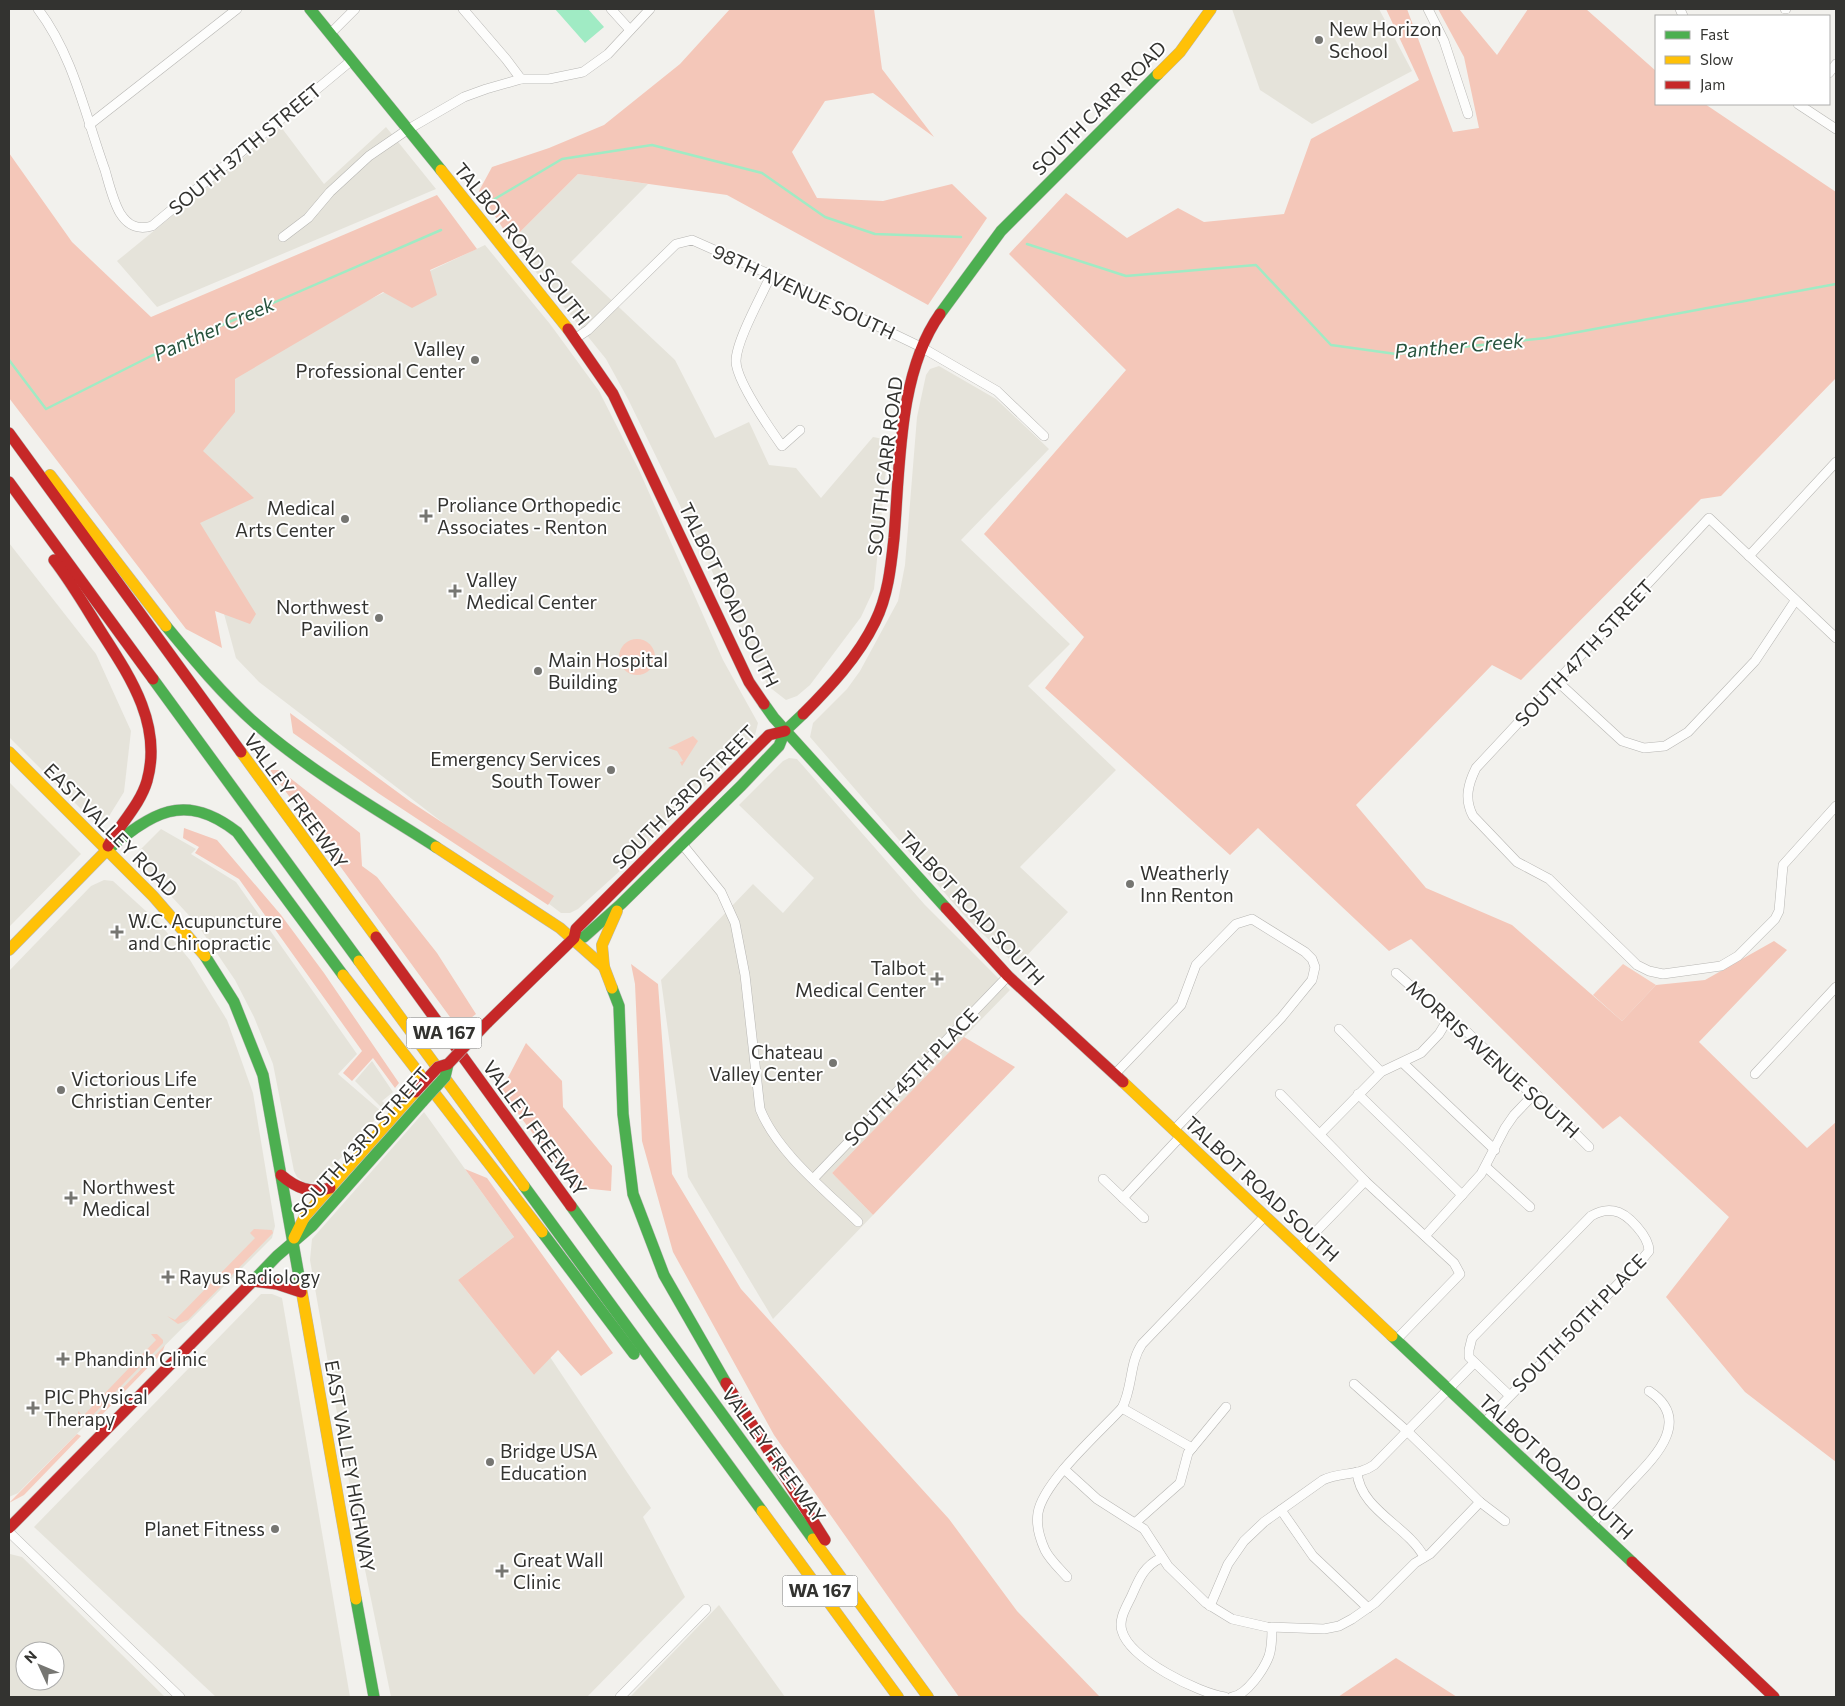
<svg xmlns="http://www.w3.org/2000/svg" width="1845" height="1706" font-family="Commissioner,sans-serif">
<rect width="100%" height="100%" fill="#f2f1ed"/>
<g fill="#e5e3da" fill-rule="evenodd">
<polygon points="1232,9 1379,9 1412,71 1312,124 1260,90"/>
<polygon points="281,127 324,184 386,127 436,189 157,307 117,261"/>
<polygon points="578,174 648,184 571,262 675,360 715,438 749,422 769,465 796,468 821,498 873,437 889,440 874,589 861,617 810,685 797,696 786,700 768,686 628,399 606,359 511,241"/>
<polygon points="485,245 550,324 599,391 639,470 723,660 758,723 755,735 622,869 578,909 570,913 561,913 259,682 236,658 165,396"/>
<polygon points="939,366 996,399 1049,449 961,540 1070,644 1028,686 1116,770 1020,867 1068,912 1017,966 969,921 810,737 813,723 847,689 860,671 898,601 905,565 917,417 926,375 930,369"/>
<polygon points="9,543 96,654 131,731 124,792 106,821 96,822 90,818 9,737"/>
<polygon points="789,758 797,759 925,905 1010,990 832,1173 873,1215 773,1319 688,1177 661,980 753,884 783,913 814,878 739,805 783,761"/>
<polygon points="9,782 81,854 9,927"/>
<polygon points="161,829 196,849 191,854 236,882 357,1054 338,1074 382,1112 320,1181 306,1184 297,1177 294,1171 273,1064 254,1017 235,980 197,924 134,856"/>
<polygon points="104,880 113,881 159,923 190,960 227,1020 253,1093 275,1226 272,1238 18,1493 9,1497 9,971 91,886"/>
<polygon points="372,1061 393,1092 382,1101 387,1106 383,1109 355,1081"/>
<polygon points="424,1112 514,1237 458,1280 534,1375 550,1357 651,1508 643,1517 685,1597 587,1697 391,1697 362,1555 310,1260 312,1239"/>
<polygon points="261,1294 272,1294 282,1298 350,1697 216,1697 34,1527"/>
<path d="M10,1554L22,1557L165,1697H9ZM25,1651H55V1681H25Z"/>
<polygon points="719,1605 785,1697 630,1697"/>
</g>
<g fill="#f6ccbe">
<circle cx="637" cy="657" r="18"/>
<polygon points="693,736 698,741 682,766 680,762 683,761 677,751 668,748"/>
<polygon points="1623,964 1656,985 1622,1021 1593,995"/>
<polygon points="254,1229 272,1230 273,1233 188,1320 178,1324 167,1316 175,1320 255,1238 250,1233"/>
<polygon points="151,1334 157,1334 163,1340 163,1343 86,1422 78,1414 78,1411 83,1416 156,1340"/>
<polygon points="165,1345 162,1353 91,1426 88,1423"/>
<polygon points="77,1434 81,1436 24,1495 9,1503"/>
</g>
<g fill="#f4c7b9">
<polygon points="730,9 874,9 882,69 934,137 873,93 825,101 792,152 817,198 883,201 952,184 987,218 928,305 727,195 578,174 511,241 479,191 492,167 549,148 604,125 680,64"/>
<polygon points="1386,9 1407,9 1453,132 1479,128 1464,57 1438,9 1459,9 1497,55 1528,9 1586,9 1656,71 1656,104 1705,104 1836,192 1836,378 1721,496 1701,499 1521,680 1492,665 1356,805 1426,888 1512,925 1622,1021 1656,985 1705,980 1774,941 1787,950 1699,1042 1807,1148 1836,1122 1836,1462 1745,1392 1666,1297 1729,1217 1620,1116 1603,1129 1411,939 1389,951 1258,828 1230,855 1045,688 1084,637 984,534 1126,370 1009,254 1066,193 1127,238 1178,208 1204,222 1284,214 1311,139 1419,80"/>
<polygon points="9,153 72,242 151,317 437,195 477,249 430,270 437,295 412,308 383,292 235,379 235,412 203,451 254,498 200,523 256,614 250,624 215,611 222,648 186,629 9,398"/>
<polygon points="290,713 411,802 554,896 548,905 378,793 293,733"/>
<polygon points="270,770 280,770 360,833 362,866 377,877 437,953 476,1014 458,1028"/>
<polygon points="184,828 217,840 281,915 324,973 399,1083 395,1088 373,1058 352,1081 343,1073 362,1051 239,879 195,853 199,847 183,838"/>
<polygon points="631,964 658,984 672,1174 741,1289 949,1519 1017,1611 1100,1697 959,1697 774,1435 673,1252 642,1141 635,984"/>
<polygon points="964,1037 1015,1067 873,1215 832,1173"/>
<polygon points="526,1043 562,1081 563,1107 612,1166 611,1191 573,1187 501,1091"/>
<polygon points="465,1169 487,1178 613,1353 581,1376 558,1350 534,1375 458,1280 514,1237"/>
<polygon points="1396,1658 1457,1697 1338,1697"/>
</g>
<polygon fill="#a0ebc4" points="555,9 588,9 604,27 585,43"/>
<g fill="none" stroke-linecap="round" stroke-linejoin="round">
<g stroke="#a0ebc4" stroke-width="2.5">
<polyline points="493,200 562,159 652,145 762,173 825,217 875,234 961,237"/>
<polyline points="1027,244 1126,276 1256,265 1331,345 1396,354 1546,338 1836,284"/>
<polyline points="9,360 46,409 151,356 441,230"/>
</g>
<g stroke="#b7b6b3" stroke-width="10">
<g id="street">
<path d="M38,9C74,57 85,115 105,170C109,184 113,201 120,213C128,226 138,230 152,226L352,60"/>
<polyline points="463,9 506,59 521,79"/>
<polyline points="611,9 630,30"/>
<polyline points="1428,9 1444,41 1468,114"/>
<polyline points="1680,9 1683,16"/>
<polyline points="1785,9 1786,9"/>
<polyline points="330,34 355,9"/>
<polyline points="1829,73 1836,64"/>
<polyline points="1798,104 1836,129"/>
<polyline points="89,125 237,9"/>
<polyline points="283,237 308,218 330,192 369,156 407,130 464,97 486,89 521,79 549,79 583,72 608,54 650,9"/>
<path d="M771,275C762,295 736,341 736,361C736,381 770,429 782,446L800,430"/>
<polyline points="576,338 588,330 676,244 692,240 771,275 921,347 997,391 1044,436"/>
<polyline points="1749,556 1836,462"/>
<path d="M1836,638L1709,518L1476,768C1468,784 1464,799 1473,816L1517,862L1549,879L1637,965L1649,971L1663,974L1721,966L1738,956L1775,919L1779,911L1783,865L1836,806"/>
<polyline points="1558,682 1622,741 1644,748 1665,746 1688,732 1755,661 1795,601"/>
<path d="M682,844L721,892L735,923L745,975L760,1109C777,1152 825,1190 858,1222"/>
<polyline points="1396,973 1448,1019 1462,1027 1528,1091 1535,1093 1589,1147"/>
<polyline points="1339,1029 1381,1072"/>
<polyline points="1403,1063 1495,1150"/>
<polyline points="1115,1074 1181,1005 1196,965 1236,924 1252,919 1305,952 1312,959 1315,967 1312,980 1281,1018 1174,1130"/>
<polyline points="1755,1074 1836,987"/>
<polyline points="1280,1094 1365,1181 1454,1263 1460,1274 1396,1340"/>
<polyline points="1358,1094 1462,1195"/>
<polyline points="1320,1134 1381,1072 1421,1053 1439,1034 1448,1019"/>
<polyline points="1486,1167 1530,1207"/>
<polyline points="814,1178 1008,976"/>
<polyline points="1103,1179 1144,1218"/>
<polyline points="1123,1198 1181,1136"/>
<polyline points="1425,1236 1481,1174 1505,1128 1514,1115 1535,1093"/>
<polyline points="1300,1248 1365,1181"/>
<polyline points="1354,1384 1408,1432 1480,1502 1505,1521"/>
<polyline points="1122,1408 1192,1448"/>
<path d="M1484,1423L1644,1257L1649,1251C1649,1237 1628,1213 1614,1211C1605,1209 1598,1212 1591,1216L1472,1338L1469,1350V1357L1510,1396"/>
<polyline points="1064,1469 1097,1499 1144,1529 1168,1566 1206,1603 1232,1619 1267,1627 1324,1629 1339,1626 1352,1619 1375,1603 1415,1563 1430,1554 1480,1502"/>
<path d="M1357,1472C1360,1510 1408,1526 1424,1557"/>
<polyline points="1281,1510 1313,1556 1368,1608"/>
<polyline points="1136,1522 1180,1483 1188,1453 1226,1407"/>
<path d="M1591,1525C1604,1511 1617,1497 1631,1482C1655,1457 1693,1420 1649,1391"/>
<polyline points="9,1532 180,1697"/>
<path d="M1161,1558C1144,1566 1139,1579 1132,1595C1127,1606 1118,1619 1122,1631C1130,1659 1198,1693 1225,1697"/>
<path d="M1067,1577C1060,1569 1050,1560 1045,1550C1040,1539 1036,1525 1038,1513C1043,1482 1100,1432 1122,1408C1133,1387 1129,1363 1142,1344L1265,1216"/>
<path d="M1210,1606L1228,1564L1244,1541L1264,1522L1323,1480C1339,1472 1359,1476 1374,1465L1474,1363"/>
<polyline points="620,1697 706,1609"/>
<path d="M1232,1697C1247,1695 1264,1669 1269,1656C1272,1647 1272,1637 1272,1628"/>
</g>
</g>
<g stroke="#b7b6b3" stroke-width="12">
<g id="fast">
<polyline points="310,9 441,170"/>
<polyline points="940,314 1001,231 1158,74"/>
<path d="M166,626C194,660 223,695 256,724C311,772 375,808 436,847"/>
<polyline points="153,679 359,961"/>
<polyline points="764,704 774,718 946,908"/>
<path d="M107,850C152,814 183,790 237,832L343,975"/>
<polyline points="574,938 584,937 621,904 741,786 779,746 785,731 803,714"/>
<polyline points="205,956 234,1002 263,1075 300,1282"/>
<polyline points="612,988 619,1006 623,1114 633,1194 664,1275 726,1383"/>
<polyline points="524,1186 762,1511"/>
<polyline points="571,1206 813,1539"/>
<polyline points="542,1232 634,1354"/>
<polyline points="250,1284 277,1256 312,1226 423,1101"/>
<polyline points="1392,1336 1632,1562"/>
<polyline points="356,1599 374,1697"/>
</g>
</g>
<g stroke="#b7b6b3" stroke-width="12">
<g id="slow">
<polyline points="1158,74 1180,52 1211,9"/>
<polyline points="441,170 568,329"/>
<polyline points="50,475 166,626"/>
<polyline points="9,752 153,896 205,956"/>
<polyline points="241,752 376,937"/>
<polyline points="436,847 560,928 604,967 612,988"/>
<polyline points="9,950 107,850"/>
<polyline points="359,961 524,1186"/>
<polyline points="604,967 602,945 617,911"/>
<polyline points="343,975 542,1232"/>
<polyline points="1123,1082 1392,1336"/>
<polyline points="294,1238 305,1216 415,1092"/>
<polyline points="300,1282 356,1599"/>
<polyline points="762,1511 898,1697"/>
<polyline points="813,1539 928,1697"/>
</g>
</g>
<g stroke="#b7b6b3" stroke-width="12">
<g id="jam">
<polyline points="568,329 613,394 749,682 764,704"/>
<polyline points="9,433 241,752"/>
<polyline points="9,482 153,679"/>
<path d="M54,560C71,582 85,606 100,630C129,675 163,724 147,781C140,805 120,824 108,846"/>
<path d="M803,714C830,687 858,657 875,622C888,596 891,566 894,538C900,467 898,373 940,314"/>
<polyline points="946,908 1008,976 1123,1082"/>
<polyline points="376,937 571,1206"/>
<polyline points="487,1023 574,938 576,929 769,735 785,731"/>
<path d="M281,1175C296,1188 311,1194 330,1188"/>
<polyline points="253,1281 277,1284 301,1292"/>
<polyline points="726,1383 825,1540"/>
<polyline points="9,1528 250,1284"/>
<polyline points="1632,1562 1774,1697"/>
</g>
</g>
<use href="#street" stroke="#fdfdfc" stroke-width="9"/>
<use href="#fast" stroke="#4caf50" stroke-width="11"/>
<use href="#slow" stroke="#ffc107" stroke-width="11"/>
<use href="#jam" stroke="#c62828" stroke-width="11"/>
<g stroke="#b7b6b3" stroke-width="12" stroke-linecap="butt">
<polyline id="fast-bridge" points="423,1101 445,1077 448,1064"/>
</g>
<g stroke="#b7b6b3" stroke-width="12" stroke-linecap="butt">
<polyline id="jam-bridge" points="415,1092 438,1067 448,1064 487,1023"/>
</g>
<use href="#fast-bridge" stroke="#4caf50" stroke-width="11"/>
<use href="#jam-bridge" stroke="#c62828" stroke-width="11"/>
</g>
<g fill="#767672" stroke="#fff" stroke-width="2">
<circle cx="1319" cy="40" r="5"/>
<circle cx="475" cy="360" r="5"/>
<path d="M423.5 508.5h5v5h5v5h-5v5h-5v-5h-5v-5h5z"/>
<circle cx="345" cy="519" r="5"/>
<path d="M452.5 583.5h5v5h5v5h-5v5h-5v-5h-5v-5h5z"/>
<circle cx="379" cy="618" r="5"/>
<circle cx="538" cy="671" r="5"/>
<circle cx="611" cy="770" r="5"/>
<circle cx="1130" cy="884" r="5"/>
<path d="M114.5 924.5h5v5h5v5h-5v5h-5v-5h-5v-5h5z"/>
<path d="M934.5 971.5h5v5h5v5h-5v5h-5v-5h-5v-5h5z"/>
<circle cx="833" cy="1063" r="5"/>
<circle cx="61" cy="1090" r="5"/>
<path d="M68.5 1190.5h5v5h5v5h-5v5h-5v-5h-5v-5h5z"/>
<path d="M165.5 1269.5h5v5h5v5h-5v5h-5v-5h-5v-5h5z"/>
<path d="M60.5 1351.5h5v5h5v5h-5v5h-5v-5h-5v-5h5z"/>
<path d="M30.5 1400.5h5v5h5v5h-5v5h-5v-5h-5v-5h5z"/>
<circle cx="490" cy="1462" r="5"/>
<circle cx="275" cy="1529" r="5"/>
<path d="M499.5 1563.5h5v5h5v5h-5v5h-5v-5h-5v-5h5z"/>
</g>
<g text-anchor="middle" stroke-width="4" stroke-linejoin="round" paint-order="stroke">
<g fill="#fff" stroke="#70706e" stroke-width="1">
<rect x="406.5" y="1017.5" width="75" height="31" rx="4"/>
<rect x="782.5" y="1575.5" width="75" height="31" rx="4"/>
</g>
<g font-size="18" font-weight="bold" fill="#333330">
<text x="444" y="1039">WA 167</text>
<text x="820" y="1597">WA 167</text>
</g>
<g font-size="19" fill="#333330" stroke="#fff" text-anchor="start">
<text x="1329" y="36">New Horizon<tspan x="1329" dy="22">School</tspan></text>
<text x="465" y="356" text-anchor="end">Valley<tspan x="465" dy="22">Professional Center</tspan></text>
<text x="437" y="512">Proliance Orthopedic<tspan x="437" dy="22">Associates - Renton</tspan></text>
<text x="335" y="515" text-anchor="end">Medical<tspan x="335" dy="22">Arts Center</tspan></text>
<text x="466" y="587">Valley<tspan x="466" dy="22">Medical Center</tspan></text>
<text x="369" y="614" text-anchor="end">Northwest<tspan x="369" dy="22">Pavilion</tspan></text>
<text x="548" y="667">Main Hospital<tspan x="548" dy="22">Building</tspan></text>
<text x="601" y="766" text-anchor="end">Emergency Services<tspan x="601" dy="22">South Tower</tspan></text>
<text x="1140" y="880">Weatherly<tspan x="1140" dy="22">Inn Renton</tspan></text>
<text x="128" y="928">W.C. Acupuncture<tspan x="128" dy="22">and Chiropractic</tspan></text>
<text x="926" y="975" text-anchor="end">Talbot<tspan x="926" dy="22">Medical Center</tspan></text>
<text x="823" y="1059" text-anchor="end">Chateau<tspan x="823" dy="22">Valley Center</tspan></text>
<text x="71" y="1086">Victorious Life<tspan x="71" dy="22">Christian Center</tspan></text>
<text x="82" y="1194">Northwest<tspan x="82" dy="22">Medical</tspan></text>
<text x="179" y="1284">Rayus Radiology</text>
<text x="74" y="1366">Phandinh Clinic</text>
<text x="44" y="1404">PIC Physical<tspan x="44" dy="22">Therapy</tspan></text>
<text x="500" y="1458">Bridge USA<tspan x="500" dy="22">Education</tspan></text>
<text x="265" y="1536" text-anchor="end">Planet Fitness</text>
<text x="513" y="1567">Great Wall<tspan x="513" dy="22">Clinic</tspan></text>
</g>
<g font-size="19" fill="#333330" stroke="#fff">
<text transform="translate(1099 108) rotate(-45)" y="7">SOUTH CARR ROAD</text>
<text transform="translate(245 149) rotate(-40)" y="7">SOUTH 37TH STREET</text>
<text transform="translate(522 244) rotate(51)" y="7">TALBOT ROAD SOUTH</text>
<text transform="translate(804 292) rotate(25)" y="7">98TH AVENUE SOUTH</text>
<text transform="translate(885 466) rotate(-83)" y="7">SOUTH CARR ROAD</text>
<text transform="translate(729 595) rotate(64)" y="7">TALBOT ROAD SOUTH</text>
<text transform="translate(1584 653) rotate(-47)" y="7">SOUTH 47TH STREET</text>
<text transform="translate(684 797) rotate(-45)" y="7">SOUTH 43RD STREET</text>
<text transform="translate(296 801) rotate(54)" y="7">VALLEY FREEWAY</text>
<text transform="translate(111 830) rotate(45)" y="7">EAST VALLEY ROAD</text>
<text transform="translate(972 908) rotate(47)" y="7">TALBOT ROAD SOUTH</text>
<text transform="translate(1493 1059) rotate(42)" y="7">MORRIS AVENUE SOUTH</text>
<text transform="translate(911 1077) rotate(-46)" y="7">SOUTH 45TH PLACE</text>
<text transform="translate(535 1128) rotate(54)" y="7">VALLEY FREEWAY</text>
<text transform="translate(361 1142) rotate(-48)" y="7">SOUTH 43RD STREET</text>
<text transform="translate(1262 1189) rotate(43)" y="7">TALBOT ROAD SOUTH</text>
<text transform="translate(1579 1323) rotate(-46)" y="7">SOUTH 50TH PLACE</text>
<text transform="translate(774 1455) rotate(54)" y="7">VALLEY FREEWAY</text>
<text transform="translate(350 1466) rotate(80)" y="7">EAST VALLEY HIGHWAY</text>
<text transform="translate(1556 1467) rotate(43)" y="7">TALBOT ROAD SOUTH</text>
</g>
<g font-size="20" font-style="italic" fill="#27533d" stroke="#fff">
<text transform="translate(214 329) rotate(-24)" y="7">Panther Creek</text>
<text transform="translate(1459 346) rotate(-5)" y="7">Panther Creek</text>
</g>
</g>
<rect width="1845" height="1706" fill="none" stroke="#333330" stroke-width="20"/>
<rect x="1655" y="15" width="175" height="90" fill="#ffffff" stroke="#adadac"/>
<rect x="1665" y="31" width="25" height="8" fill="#4caf50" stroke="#adadac"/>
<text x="1700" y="40" font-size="15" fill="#333330">Fast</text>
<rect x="1665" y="56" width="25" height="8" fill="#ffc107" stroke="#adadac"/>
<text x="1700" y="65" font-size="15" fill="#333330">Slow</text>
<rect x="1665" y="81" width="25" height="8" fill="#c62828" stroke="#adadac"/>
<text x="1700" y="90" font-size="15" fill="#333330">Jam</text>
<g transform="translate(40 1666) rotate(314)"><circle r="24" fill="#ffffff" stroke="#adadac"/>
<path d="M0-4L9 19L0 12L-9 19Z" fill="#767672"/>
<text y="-8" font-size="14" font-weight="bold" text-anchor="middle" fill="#333330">N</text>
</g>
</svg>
